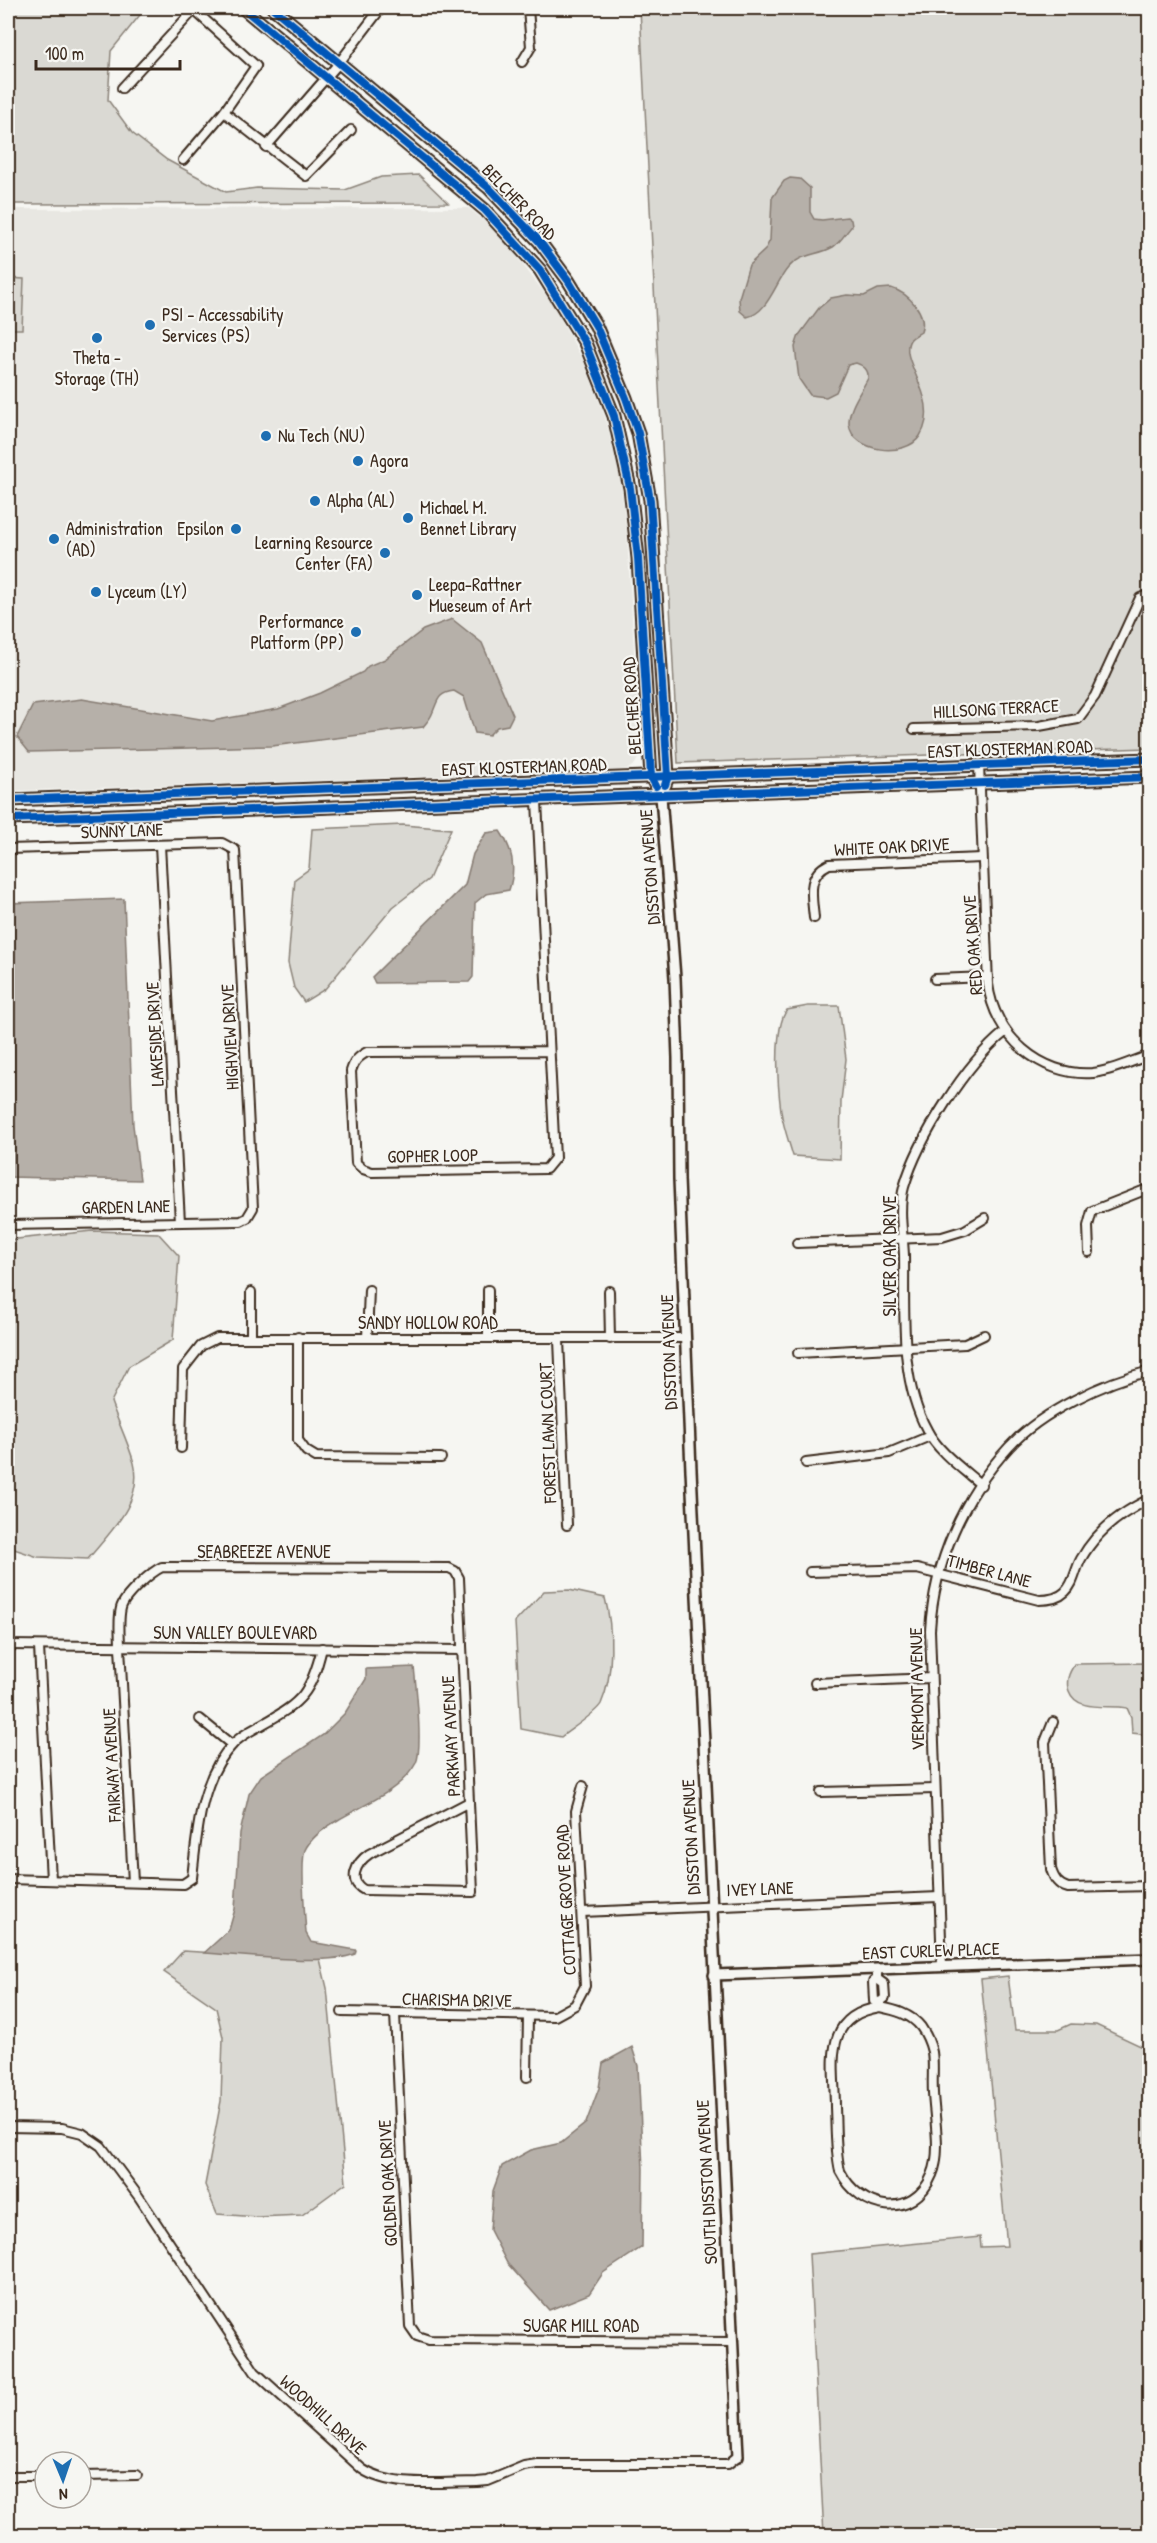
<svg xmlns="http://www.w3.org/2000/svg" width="1157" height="2543" font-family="'Patrick Hand',sans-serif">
<rect width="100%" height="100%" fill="#f6f6f2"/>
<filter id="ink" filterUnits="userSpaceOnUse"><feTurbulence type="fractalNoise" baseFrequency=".0167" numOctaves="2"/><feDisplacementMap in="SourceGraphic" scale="12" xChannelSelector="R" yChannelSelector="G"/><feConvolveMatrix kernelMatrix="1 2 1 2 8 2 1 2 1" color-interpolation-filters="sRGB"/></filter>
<g filter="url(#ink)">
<polygon fill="#e8e7e2" points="469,208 501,236 552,303 585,364 605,417 620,475 627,535 640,747 639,756 635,764 628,769 619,770 8,791 8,209"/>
<g fill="#dad9d3" stroke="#8a8278" stroke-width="1.5">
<polygon points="8,8 142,8 140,15 111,51 108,100 132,133 167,160 226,192 257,188 345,190 381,177 419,175 448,203 8,204"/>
<polygon points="640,8 1149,8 1149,748 678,763"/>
<polygon points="8,278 24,279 22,329 8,329"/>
<polygon points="403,825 451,829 429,879 393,907 325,989 304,1002 294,988 288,963 295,879 309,869 312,829"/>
<path d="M808,1006H839L846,1059L841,1101L840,1159L793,1156C789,1142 783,1126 781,1111C778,1088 773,1028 787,1010Z"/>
<path d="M92,1231L158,1233L179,1256L173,1340L129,1366L111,1402C118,1422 128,1442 134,1463C144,1501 110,1532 88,1559L38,1557L8,1547V1240Z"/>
<path d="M569,1590L605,1598C613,1628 614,1675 601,1704C596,1713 571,1729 561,1737L521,1729L515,1622L544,1591Z"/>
<path d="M1149,1663V1735L1132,1733L1131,1717L1127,1708C1109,1704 1077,1713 1069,1691C1065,1681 1069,1672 1075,1664Z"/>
<polygon points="183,1951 320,1959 327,1988 346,2183 302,2215 257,2217 217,2214 205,2185 221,2101 223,2037 216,2008 164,1972"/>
<polygon points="1008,1976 1015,2030 1058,2030 1071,2024 1096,2025 1145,2048 1149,2057 1149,2535 824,2535 809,2254 980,2237 981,2247 1007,2246 981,1979"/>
</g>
<g fill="#b6b0a9" stroke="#857a71" stroke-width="1.5">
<path d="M790,178L800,179L810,188V212L814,219L822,220L847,217L851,220L852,226C846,232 841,242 833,247C817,256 801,253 788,268C775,283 768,313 747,317L740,311L739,298L749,265L765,250L770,240L772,198L784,181Z"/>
<path d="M891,288C908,293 928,313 921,332C918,334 912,337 910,340C897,360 943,400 920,436C906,458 852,453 849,424C848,409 861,392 868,378C869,370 863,365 856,363L848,365L836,392L826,397L810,395L799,379L795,347L799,335L819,308L831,298L847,295L864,296L878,289Z"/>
<path d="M452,619L482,643L513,715L508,725L497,727L489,735L475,733L464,697L454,691C437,693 438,701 432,714C430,719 426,723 423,727L272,746L29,752L17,737L33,705L82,699L212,721L278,709L320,693L363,672L368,666L385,659L423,630Z"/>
<path d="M500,831C513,849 516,869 509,890L486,894L475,903L473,977L469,982L375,983L372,977L465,885L473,854L486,833Z"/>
<polygon points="124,899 133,1125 140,1180 8,1177 8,903"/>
<path d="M414,1667C416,1685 423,1748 416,1763C402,1790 363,1805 338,1820C326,1827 311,1837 305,1850C300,1863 305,1917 306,1933L311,1942L356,1950L355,1954C324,1966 241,1955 204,1953L229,1930L235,1909L240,1833L249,1794L261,1776L323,1735L345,1713L366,1679V1669Z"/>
<polygon points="632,2047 638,2066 643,2169 642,2247 603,2273 589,2294 549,2310 507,2263 490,2230 493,2191 502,2166 531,2150 561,2143 586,2123 599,2088 603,2063"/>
</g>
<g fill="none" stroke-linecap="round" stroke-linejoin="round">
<g stroke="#3b2a1e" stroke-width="12">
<g id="minor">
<polyline points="522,62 531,47 528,8"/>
<polyline points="122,88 194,10 256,66 224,112 183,160"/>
<polyline points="224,112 306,176 351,130"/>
<polyline points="266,147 339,63 381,8"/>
<polyline points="914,729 1039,726 1078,719 1095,696 1140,598 1150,594"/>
<path d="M979,765L988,984C994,1035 1040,1077 1093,1073C1112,1071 1132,1061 1150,1055"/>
<path d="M537,801L555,1158L546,1169L372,1172L363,1169L356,1163L351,1071C354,1061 358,1057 367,1052L549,1051"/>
<polyline points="160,845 180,1222"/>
<polyline points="8,849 222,843 235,850 253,1208 247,1218 241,1221 8,1225"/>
<path d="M814,918C812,896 806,875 829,864L982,858"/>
<polyline points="935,979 988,977"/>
<polyline points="797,1243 942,1237 965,1230 985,1218"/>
<polyline points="1089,1252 1088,1226 1092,1211 1150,1188"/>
<polyline points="488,1290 488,1338"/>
<polyline points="609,1291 610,1339"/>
<polyline points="298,1337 298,1440 306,1451 316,1457 441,1458"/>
<polyline points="251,1338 251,1292"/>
<polyline points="367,1338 369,1290"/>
<polyline points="559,1340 567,1525"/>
<polyline points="798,1353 965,1344 984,1335"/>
<polyline points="181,1448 183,1369 201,1346 217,1338 685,1338"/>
<polyline points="806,1463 889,1453 930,1436"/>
<path d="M981,1485C963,1469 938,1452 927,1430C899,1379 905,1312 904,1255C903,1233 898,1209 904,1187C918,1139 966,1063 1005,1032"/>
<path d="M810,1572L917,1569L1039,1600C1048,1600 1058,1599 1065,1592C1074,1584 1075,1570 1081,1559C1096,1532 1122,1512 1150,1499"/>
<polyline points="8,1645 462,1650"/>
<polyline points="39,1647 51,1880"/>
<polyline points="815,1683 931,1678"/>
<polyline points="200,1719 232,1745"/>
<path d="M1053,1722L1045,1742L1051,1869C1054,1879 1058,1885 1068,1888L1150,1886"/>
<polyline points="821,1792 935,1789"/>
<path d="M8,1879L183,1884L192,1878C197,1833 200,1778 233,1744C241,1735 252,1730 263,1724C302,1702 311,1693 322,1648"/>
<path d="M133,1882L120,1647C120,1635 118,1620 121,1608C124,1596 151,1572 162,1567L449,1568L455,1571L459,1578L473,1892L364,1890C347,1881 356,1863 369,1854L469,1802"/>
<polyline points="582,1912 939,1897"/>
<path d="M942,1967L930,1630C934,1562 963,1497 1009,1447C1041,1412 1104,1382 1150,1371"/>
<polyline points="877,1970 877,1979 873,1982 874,2001 880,2002 885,1998 884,1984 877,1979"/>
<path d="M880,2002V2007C821,2016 835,2065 835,2107C836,2128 835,2150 840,2171C860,2211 913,2221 932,2175C942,2153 934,2117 933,2093C932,2080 934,2065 932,2052C930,2043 926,2034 921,2027C911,2014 895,2010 880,2007"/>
<polyline points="342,2012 555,2016 575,2005 585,1986 576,1811 583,1786"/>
<polyline points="395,2014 410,2326 417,2336 429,2340 732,2342"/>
<polyline points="527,2077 528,2016"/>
<path d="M8,2127L62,2128L82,2133L101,2146L139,2197L255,2372L362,2469C391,2489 442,2482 477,2482L488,2481L524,2466L537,2464H728L738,2456"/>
<polyline points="8,2476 45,2476"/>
<polyline points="81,2476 137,2475"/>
</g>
</g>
<g stroke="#3b2a1e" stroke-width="14">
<g id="tertiary">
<polyline points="661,796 675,978 678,1058 679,1179 691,1470 738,2456"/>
<polyline points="714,1975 1150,1959"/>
</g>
</g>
<g stroke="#3b2a1e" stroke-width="15">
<g id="secondary">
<polyline points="243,8 485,210 540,270 585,343 614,416 630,488 638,558 651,777 661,796"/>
<polyline points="273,8 489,188 539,241 568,280 596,326 626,398 638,433 650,500 668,776 661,796"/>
<polyline points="8,800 1150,759"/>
<polyline points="8,819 1150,777"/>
</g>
</g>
<use href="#minor" stroke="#f6f6f2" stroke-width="8"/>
<use href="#tertiary" stroke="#f6f6f2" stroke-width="9"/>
<use href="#secondary" stroke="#f6f6f2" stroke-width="10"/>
<g stroke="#f6f6f2" stroke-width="11">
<g id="cycleway">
<polyline points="243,8 485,210 540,270 585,343 614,416 630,488 638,558 651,777 656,786"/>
<polyline points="273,8 489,188 539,241 568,280 596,326 626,398 638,433 650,500 668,776 665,785"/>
<polyline points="8,800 1150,759"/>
<polyline points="8,819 1150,777"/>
</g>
</g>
<use href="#cycleway" stroke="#0057b8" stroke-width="8"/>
</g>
</g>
<g fill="#1f6fb2" stroke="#f6f6f2" stroke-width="2">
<circle cx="150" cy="325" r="6"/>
<circle cx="97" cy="338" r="6"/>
<circle cx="266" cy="436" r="6"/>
<circle cx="358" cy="461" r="6"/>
<circle cx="315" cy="501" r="6"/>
<circle cx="408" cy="518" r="6"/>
<circle cx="236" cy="529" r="6"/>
<circle cx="54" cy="539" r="6"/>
<circle cx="385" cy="553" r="6"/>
<circle cx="96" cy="592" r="6"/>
<circle cx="417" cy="595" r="6"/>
<circle cx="356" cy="632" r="6"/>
</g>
<g text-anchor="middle" stroke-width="4.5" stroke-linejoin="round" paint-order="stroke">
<g font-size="18" fill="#3b2a1e" stroke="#f6f6f2">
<text transform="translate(519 202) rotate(46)" y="6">BELCHER ROAD</text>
<text transform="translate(632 706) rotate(-94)" y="6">BELCHER ROAD</text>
<text transform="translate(996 709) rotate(-3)" y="6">HILLSONG TERRACE</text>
<text transform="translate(1010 749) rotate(-2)" y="6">EAST KLOSTERMAN ROAD</text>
<text transform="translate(524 767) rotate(-2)" y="6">EAST KLOSTERMAN ROAD</text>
<text transform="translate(122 831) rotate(-2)" y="6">SUNNY LANE</text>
<text transform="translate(892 847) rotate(-3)" y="6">WHITE OAK DRIVE</text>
<text transform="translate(650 867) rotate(-94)" y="6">DISSTON AVENUE</text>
<text transform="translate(973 945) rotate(-94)" y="6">RED OAK DRIVE</text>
<text transform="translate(155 1034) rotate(-93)" y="6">LAKESIDE DRIVE</text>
<text transform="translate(230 1037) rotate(-93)" y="6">HIGHVIEW DRIVE</text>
<text transform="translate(433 1156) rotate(-1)" y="6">GOPHER LOOP</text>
<text transform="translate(126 1207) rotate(-1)" y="6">GARDEN LANE</text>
<text transform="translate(890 1256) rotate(-90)" y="6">SILVER OAK DRIVE</text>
<text x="428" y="1329">SANDY HOLLOW ROAD</text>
<text transform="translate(669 1352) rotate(-92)" y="6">DISSTON AVENUE</text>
<text transform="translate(548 1433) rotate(-92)" y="6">FOREST LAWN COURT</text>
<text x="264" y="1558">SEABREEZE AVENUE</text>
<text transform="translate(989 1571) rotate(15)" y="6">TIMBER LANE</text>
<text x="235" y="1639">SUN VALLEY BOULEVARD</text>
<text transform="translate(917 1689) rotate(-91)" y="6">VERMONT AVENUE</text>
<text transform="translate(451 1736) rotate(-93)" y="6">PARKWAY AVENUE</text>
<text transform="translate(112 1765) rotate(-93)" y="6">FAIRWAY AVENUE</text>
<text transform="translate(691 1837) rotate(-93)" y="6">DISSTON AVENUE</text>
<text transform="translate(760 1889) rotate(-2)" y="6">IVEY LANE</text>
<text transform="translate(566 1900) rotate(-93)" y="6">COTTAGE GROVE ROAD</text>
<text transform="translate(931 1951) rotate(-2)" y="6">EAST CURLEW PLACE</text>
<text transform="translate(457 2000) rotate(1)" y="6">CHARISMA DRIVE</text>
<text transform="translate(707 2182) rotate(-93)" y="6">SOUTH DISSTON AVENUE</text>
<text transform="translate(388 2183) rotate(-93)" y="6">GOLDEN OAK DRIVE</text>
<text x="581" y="2332">SUGAR MILL ROAD</text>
<text transform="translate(323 2415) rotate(42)" y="6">WOODHILL DRIVE</text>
</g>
<g font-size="18" fill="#3b2a1e" stroke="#f6f6f2" text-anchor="start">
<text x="162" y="321">PSI - Accessability<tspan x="162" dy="21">Services (PS)</tspan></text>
<text x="97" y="364" text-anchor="middle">Theta -<tspan x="97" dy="21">Storage (TH)</tspan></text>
<text x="278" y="442">Nu Tech (NU)</text>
<text x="370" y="467">Agora</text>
<text x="327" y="507">Alpha (AL)</text>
<text x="420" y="514">Michael M.<tspan x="420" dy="21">Bennet Library</tspan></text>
<text x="66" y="535">Administration<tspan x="66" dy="21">(AD)</tspan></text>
<text x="224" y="535" text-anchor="end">Epsilon</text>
<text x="373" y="549" text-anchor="end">Learning Resource<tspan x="373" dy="21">Center (FA)</tspan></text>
<text x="429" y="591">Leepa-Rattner<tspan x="429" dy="21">Mueseum of Art</tspan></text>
<text x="108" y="598">Lyceum (LY)</text>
<text x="344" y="628" text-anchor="end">Performance<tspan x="344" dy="21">Platform (PP)</tspan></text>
</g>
</g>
<rect width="1157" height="2543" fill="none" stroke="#f6f6f2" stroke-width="30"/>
<rect x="15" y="15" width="1127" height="2513" fill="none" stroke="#3b2a1e" stroke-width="2" filter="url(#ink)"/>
<g transform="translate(63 2480) rotate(178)"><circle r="28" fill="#f6f6f2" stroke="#aba49d" stroke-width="1.5"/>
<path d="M0-4.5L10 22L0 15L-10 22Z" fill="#1f6fb2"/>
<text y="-9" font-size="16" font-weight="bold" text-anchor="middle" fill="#3b2a1e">N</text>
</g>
<path d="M36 60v9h144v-9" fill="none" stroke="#3b2a1e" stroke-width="3"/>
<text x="45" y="60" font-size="18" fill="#3b2a1e" stroke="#f6f6f2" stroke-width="4.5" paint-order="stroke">100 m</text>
</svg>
